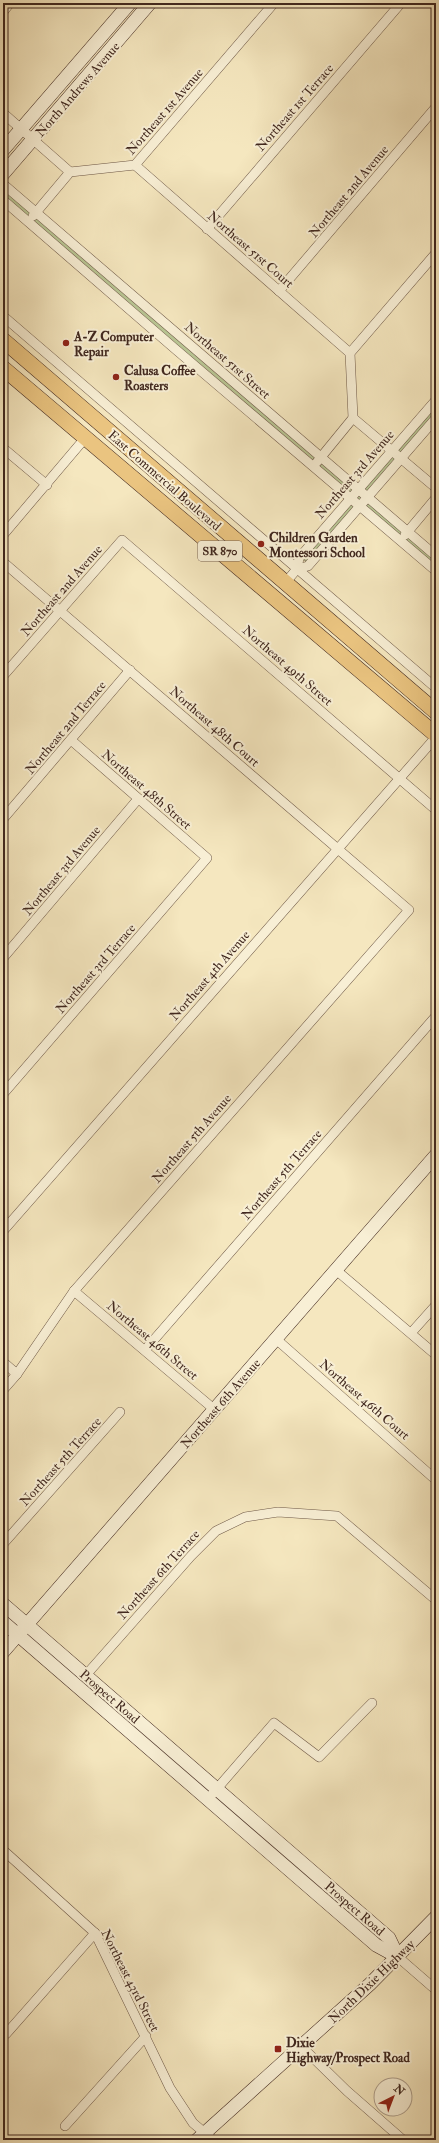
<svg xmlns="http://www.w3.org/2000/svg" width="439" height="2143" font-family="'IM FELL Double Pica',serif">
<rect width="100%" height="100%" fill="#f5e7bf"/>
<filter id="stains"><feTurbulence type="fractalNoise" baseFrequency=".005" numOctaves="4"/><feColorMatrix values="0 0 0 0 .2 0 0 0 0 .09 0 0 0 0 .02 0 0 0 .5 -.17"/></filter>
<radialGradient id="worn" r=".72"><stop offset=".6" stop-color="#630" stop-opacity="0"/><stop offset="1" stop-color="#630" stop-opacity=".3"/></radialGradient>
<polygon fill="#b9c694" stroke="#7c7659" points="3,188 359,492 436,404 436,415 365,497 436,559 436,569 360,503 308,563 302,558 354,498 3,196"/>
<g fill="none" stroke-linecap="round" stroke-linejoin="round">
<g stroke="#6d5746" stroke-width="10">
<g id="street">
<polyline points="3,12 10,3"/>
<polyline points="3,113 70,172"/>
<polyline points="135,165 350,353"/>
<polyline points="3,184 436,556"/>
<polyline points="3,200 174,348 436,571"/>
<polyline points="33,216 70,172 135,165 274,3"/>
<polyline points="207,229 401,3"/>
<polyline points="279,291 436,107"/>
<polyline points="3,316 436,688"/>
<polyline points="353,418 436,488"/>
<polyline points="3,448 47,485"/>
<polyline points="317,462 353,418 350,353 436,253"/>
<polyline points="3,535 86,437"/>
<polyline points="405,535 436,498"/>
<polyline points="3,562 409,910 74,1291 17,1374 3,1390"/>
<polyline points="297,569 299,558 436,400"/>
<polyline points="285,583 297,569 308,566 436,418"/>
<polyline points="3,676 122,540 436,810"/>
<polyline points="3,819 130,670"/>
<polyline points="3,958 138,799"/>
<polyline points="3,1094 207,858 71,740"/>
<polyline points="3,1231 436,737"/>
<polyline points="336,1270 436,1355"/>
<polyline points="74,1291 215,1410"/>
<polyline points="411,1333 436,1305"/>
<polyline points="276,1339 436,1480"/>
<polyline points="145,1350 436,1016"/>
<polyline points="3,1362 17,1374"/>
<polyline points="3,1544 120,1412"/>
<polyline points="86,1675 191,1556 216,1531 245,1517 278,1512 337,1516 436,1600"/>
<polyline points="208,1799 274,1723 319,1757 372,1703"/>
<polyline points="3,1850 95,1933 170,2088 193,2123 213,2140"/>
<polyline points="398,1957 436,1990"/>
<polyline points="6,2034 95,1933"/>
<polyline points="301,2046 347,2091 403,2140"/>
<polyline points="65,2126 146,2036"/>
</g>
</g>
<g stroke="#40271e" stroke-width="14">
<g id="secondary">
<polyline points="3,150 130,3"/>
<polyline points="3,174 150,3"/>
<polyline points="3,1604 389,1938 398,1957"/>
<polyline points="3,1622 376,1945 398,1957"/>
<polyline points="3,1652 436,1155"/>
<polyline points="197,2140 370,1984 436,1917"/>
</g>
</g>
<g stroke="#40271e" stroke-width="16">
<g id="primary">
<polyline points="3,340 436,712"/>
<polyline points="3,368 436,735"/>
</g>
</g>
<use href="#street" stroke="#f8efd5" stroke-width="9"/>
<use href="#secondary" stroke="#f8efd5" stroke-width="13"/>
<use href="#primary" stroke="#eac480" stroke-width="15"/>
</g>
<g fill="#8f2418" stroke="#f8efd5" stroke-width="1.5">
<circle cx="66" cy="343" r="4"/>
<circle cx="116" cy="377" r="4"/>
<circle cx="261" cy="544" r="4"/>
<rect x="274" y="2045" width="8" height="8" rx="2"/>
</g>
<g text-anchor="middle" stroke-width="4" stroke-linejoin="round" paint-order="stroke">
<rect fill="#f8efd5" stroke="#776355" stroke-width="1" x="198" y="541" width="44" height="20" rx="3"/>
<g font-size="12" font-weight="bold" fill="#40271e">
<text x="220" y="555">SR 870</text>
</g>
<g font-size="13" fill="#40271e" stroke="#f8efd5">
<text transform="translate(77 89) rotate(-49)" y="5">North Andrews Avenue</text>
<text transform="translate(294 107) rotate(-49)" y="5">Northeast 1st Terrace</text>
<text transform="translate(164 111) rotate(-49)" y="5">Northeast 1st Avenue</text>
<text transform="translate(348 191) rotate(-50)" y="5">Northeast 2nd Avenue</text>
<text transform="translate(251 249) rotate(41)" y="5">Northeast 51st Court</text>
<text transform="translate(228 360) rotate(41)" y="5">Northeast 51st Street</text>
<text transform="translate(354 474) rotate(-49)" y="5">Northeast 3rd Avenue</text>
<text transform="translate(165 480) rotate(41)" y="5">East Commercial Boulevard</text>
<text transform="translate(61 590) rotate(-49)" y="5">Northeast 2nd Avenue</text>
<text transform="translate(288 665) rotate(41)" y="5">Northeast 49th Street</text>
<text transform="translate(215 726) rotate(41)" y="5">Northeast 48th Court</text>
<text transform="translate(65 727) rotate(-50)" y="5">Northeast 2nd Terrace</text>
<text transform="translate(147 789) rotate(41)" y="5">Northeast 48th Street</text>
<text transform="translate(61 870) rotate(-50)" y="5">Northeast 3rd Avenue</text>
<text transform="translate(95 968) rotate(-49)" y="5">Northeast 3rd Terrace</text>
<text transform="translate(209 975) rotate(-49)" y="5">Northeast 4th Avenue</text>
<text transform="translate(191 1138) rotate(-49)" y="5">Northeast 5th Avenue</text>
<text transform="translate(281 1174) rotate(-49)" y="5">Northeast 5th Terrace</text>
<text transform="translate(153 1340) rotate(40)" y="5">Northeast 46th Street</text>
<text transform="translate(365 1399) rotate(41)" y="5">Northeast 46th Court</text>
<text transform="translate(220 1403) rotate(-49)" y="5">Northeast 6th Avenue</text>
<text transform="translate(60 1461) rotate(-48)" y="5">Northeast 5th Terrace</text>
<text transform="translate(158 1574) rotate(-48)" y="5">Northeast 6th Terrace</text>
<text transform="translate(110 1696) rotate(41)" y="5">Prospect Road</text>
<text transform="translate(355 1908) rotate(41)" y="5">Prospect Road</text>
<text transform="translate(131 1980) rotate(63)" y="5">Northeast 43rd Street</text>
<text transform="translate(371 1981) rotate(-44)" y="5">North Dixie Highway</text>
</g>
<g font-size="13" font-weight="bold" fill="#40271e" stroke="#f8efd5" text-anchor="start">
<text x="74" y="341">A-Z Computer<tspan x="74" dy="15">Repair</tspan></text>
<text x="124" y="375">Calusa Coffee<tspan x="124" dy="15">Roasters</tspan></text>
<text x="269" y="542">Children Garden<tspan x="269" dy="15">Montessori School</tspan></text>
<text x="286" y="2047">Dixie<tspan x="286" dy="15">Highway/Prospect Road</tspan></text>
</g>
</g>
<rect width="439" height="2143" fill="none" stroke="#f5e7bf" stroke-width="16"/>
<rect x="4" y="4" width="431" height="2135" fill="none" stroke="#40271e" stroke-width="2"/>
<rect x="8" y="8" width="423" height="2127" fill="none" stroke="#40271e"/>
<g transform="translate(393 2097) rotate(42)"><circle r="19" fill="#f8efd5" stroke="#ae9f8c"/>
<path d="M0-3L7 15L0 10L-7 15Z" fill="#8f2418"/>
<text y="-6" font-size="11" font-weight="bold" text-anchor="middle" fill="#40271e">N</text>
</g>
<rect width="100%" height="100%" filter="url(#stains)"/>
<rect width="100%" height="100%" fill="url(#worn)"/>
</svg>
